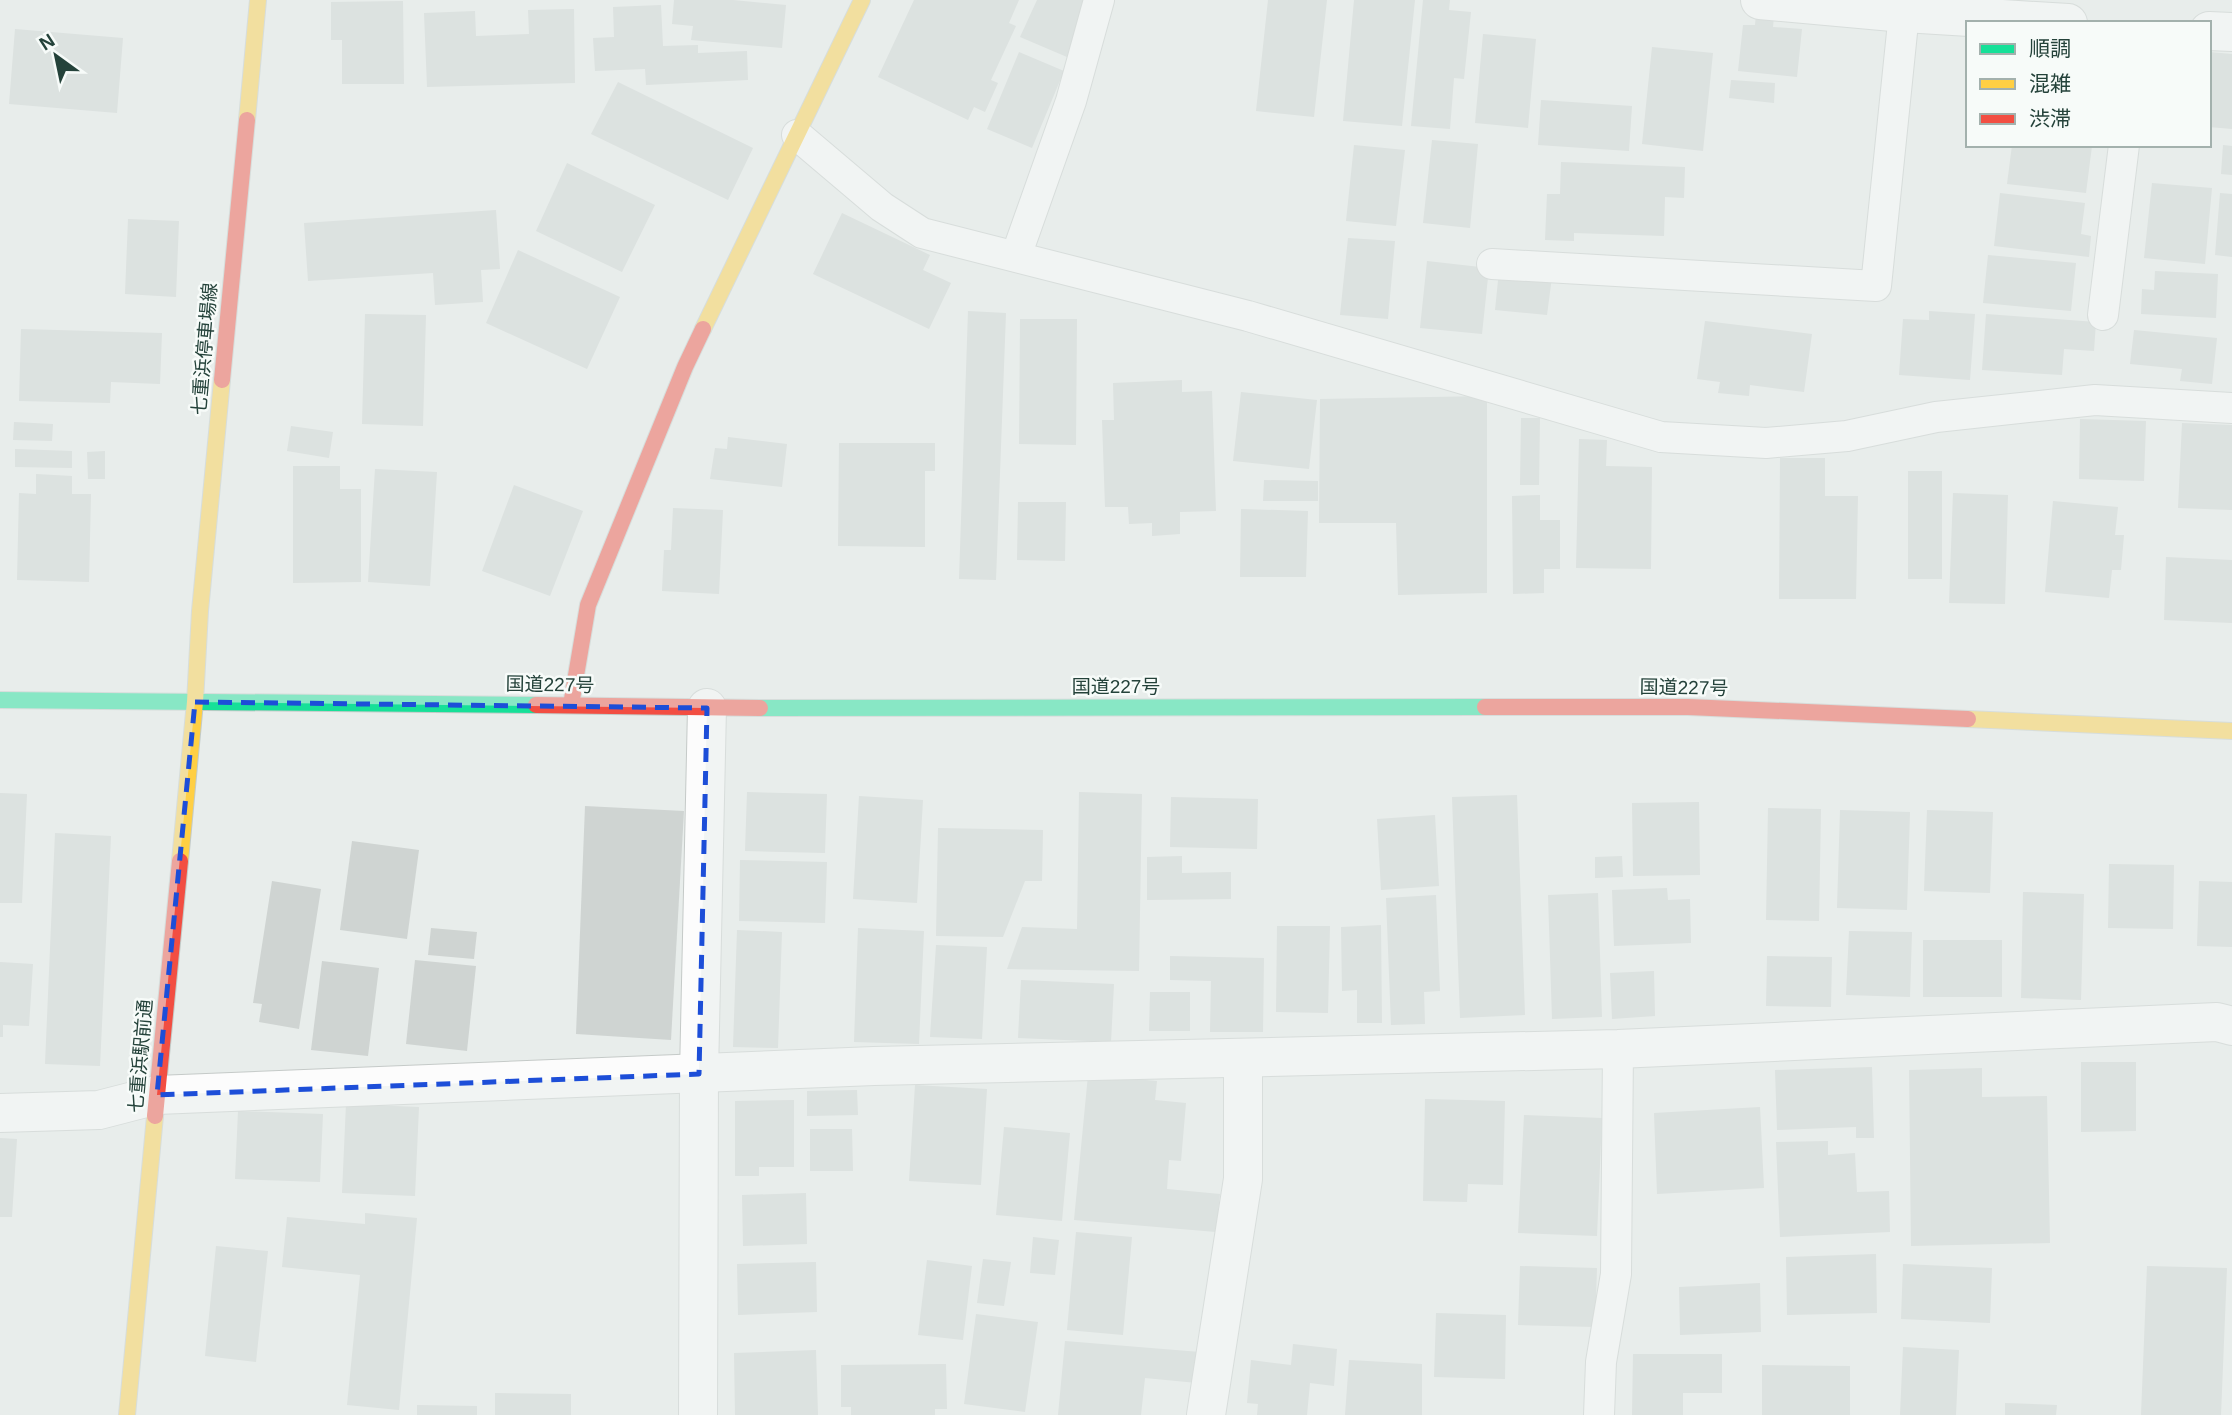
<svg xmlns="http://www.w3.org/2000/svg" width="2232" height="1415" font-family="Helvetica,'Noto Sans JP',sans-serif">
<rect width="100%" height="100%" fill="#e8edeb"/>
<g fill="#cfd4d2">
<polygon points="674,0 733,0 786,5 782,48 691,40 693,26 672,24"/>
<polygon points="914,0 1019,0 1009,23 1016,26 991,80 998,83 985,112 974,107 968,120 878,77"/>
<polygon points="1037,0 1088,0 1074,60 1020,37"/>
<polygon points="1268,0 1327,0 1314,117 1256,111"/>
<polygon points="1354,0 1415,0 1402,126 1343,121"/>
<polygon points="1423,0 1450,0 1449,10 1471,12 1464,79 1454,78 1450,129 1411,126"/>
<polygon points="403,1 404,84 342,84 342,40 331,40 331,2"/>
<polygon points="661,5 663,46 698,45 698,53 747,51 748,80 646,85 645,69 595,71 593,38 614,37 613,7"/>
<polygon points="574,9 575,83 427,87 424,13 475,11 476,36 529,34 528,10"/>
<polygon points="1756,14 1774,16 1773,27 1802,29 1797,77 1738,71 1743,25 1755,25"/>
<polygon points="15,29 123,38 117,113 9,104"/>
<polygon points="1483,34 1536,39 1528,128 1475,123"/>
<polygon points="1652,47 1713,53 1703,151 1642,144"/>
<polygon points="1019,52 1064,71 1032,148 987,129"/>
<polygon points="2209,52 2232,54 2232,129 2209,127"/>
<polygon points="1731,80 1775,83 1774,103 1729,98"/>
<polygon points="618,82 753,148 728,200 591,134"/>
<polygon points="1541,100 1632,106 1629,151 1538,145"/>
<polygon points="1432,140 1478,144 1470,228 1423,223"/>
<polygon points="1354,145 1405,150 1396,226 1346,221"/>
<polygon points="2012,145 2092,146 2086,193 2007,184"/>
<polygon points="2223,145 2232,146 2232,175 2221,174"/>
<polygon points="1561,162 1685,167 1684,198 1665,197 1664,236 1574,233 1574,241 1545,240 1547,194 1560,194"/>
<polygon points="567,163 655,205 622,272 536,231"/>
<polygon points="2152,183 2212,188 2205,264 2144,258"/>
<polygon points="2000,193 2085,203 2081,234 2091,236 2089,257 1994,246"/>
<polygon points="2220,193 2232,194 2232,257 2215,255"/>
<polygon points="496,210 500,269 481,270 483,302 435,305 433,273 308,281 304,223"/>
<polygon points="842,213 930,255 923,270 951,283 929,329 813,274"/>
<polygon points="128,219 179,221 176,297 125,294"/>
<polygon points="1348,238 1395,241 1388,319 1340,315"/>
<polygon points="518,250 620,297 587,369 486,323"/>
<polygon points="1988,255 2076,263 2071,311 1983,303"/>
<polygon points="1427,261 1489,268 1482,334 1420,328"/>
<polygon points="1499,271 1552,277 1547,315 1495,310"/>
<polygon points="2155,271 2218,274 2216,318 2141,314 2142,289 2154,290"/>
<polygon points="968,311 1006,313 996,580 959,579"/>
<polygon points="1929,311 1975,314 1970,380 1899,375 1903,319 1929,320"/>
<polygon points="365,314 426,315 423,426 362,424"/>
<polygon points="1986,314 2096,322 2094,351 2064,349 2062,375 1982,370"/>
<polygon points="1020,319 1077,319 1076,445 1019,444"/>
<polygon points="1705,321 1812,334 1804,392 1750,385 1749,396 1718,393 1720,382 1697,379"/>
<polygon points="21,329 162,333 160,384 111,382 110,403 19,401"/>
<polygon points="2134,330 2217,338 2212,384 2180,381 2182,369 2130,364"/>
<polygon points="1182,380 1182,392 1212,391 1216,511 1180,512 1180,534 1152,536 1152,523 1129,524 1128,507 1105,507 1102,420 1114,420 1113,383"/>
<polygon points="1241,392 1317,400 1309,469 1233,461"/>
<polygon points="1487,396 1487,593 1398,595 1396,523 1319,523 1320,399"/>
<polygon points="1521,418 1540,418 1539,485 1520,485"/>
<polygon points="2080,419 2146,421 2144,481 2079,479"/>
<polygon points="14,422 53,424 52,441 13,440"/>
<polygon points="2182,423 2232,425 2232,510 2178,508"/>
<polygon points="291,426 333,432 329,458 287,451"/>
<polygon points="728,437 787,444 782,487 710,479 715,448 727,449"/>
<polygon points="1579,439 1607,440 1606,466 1652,467 1651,569 1576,568"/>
<polygon points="839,443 935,443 935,471 925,471 925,547 838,546"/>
<polygon points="15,449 72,451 72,468 15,467"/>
<polygon points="105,451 105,479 88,479 87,452"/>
<polygon points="1780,458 1825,458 1825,496 1858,496 1856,599 1779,599"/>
<polygon points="293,466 340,466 340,489 361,489 361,582 293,583"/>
<polygon points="375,469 437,472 430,586 368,582"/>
<rect x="1908" y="471" width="34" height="108"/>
<polygon points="36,474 72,476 72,494 91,494 89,582 17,580 19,493 36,494"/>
<polygon points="1264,480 1318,481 1318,501 1263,501"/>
<polygon points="514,485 583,511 550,596 482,571"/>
<polygon points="1953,493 2008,495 2005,604 1949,603"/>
<polygon points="1540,495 1540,520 1560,520 1560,569 1544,569 1544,593 1513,594 1512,496"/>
<polygon points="2053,501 2118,507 2115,535 2124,535 2121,570 2112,570 2109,598 2045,592"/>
<polygon points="1018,502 1066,502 1065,561 1017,560"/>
<polygon points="673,508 723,510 719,594 662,591 664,550 671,550"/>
<polygon points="1241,509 1308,511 1306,577 1240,577"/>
<polygon points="2166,557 2232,560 2232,623 2164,620"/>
<polygon points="747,792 827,794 825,853 745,851"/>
<polygon points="1079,792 1142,794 1139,971 1007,969 1022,927 1077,929"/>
<polygon points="0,793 27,794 22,903 0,903"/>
<polygon points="1517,795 1525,1015 1460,1018 1452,797"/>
<polygon points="859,796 923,800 917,903 853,899"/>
<polygon points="1171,797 1258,799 1257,849 1170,847"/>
<polygon points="1699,802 1700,875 1633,876 1632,803"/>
<polygon points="585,806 684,811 671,1040 576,1034"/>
<polygon points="1768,808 1821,809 1819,921 1766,920"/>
<polygon points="1840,810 1910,812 1907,910 1837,908"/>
<polygon points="1927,810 1993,812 1990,893 1924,891"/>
<polygon points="1435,815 1439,886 1381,890 1377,819"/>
<polygon points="938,828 1043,830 1042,881 1025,881 1003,937 936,936"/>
<polygon points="55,833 111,836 100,1066 45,1064"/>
<polygon points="352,841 419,850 407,939 340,930"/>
<polygon points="1182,856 1182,873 1231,872 1231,899 1147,900 1147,857"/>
<polygon points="1622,856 1623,877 1595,878 1595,857"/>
<polygon points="740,860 827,862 825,923 739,921"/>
<polygon points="2109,864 2174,865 2173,929 2108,928"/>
<polygon points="272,881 321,889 299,1029 259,1022 262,1004 253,1003"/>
<polygon points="2199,881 2232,882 2232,947 2197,946"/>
<polygon points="1667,888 1668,900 1690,899 1691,943 1614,946 1612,890"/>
<polygon points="2023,892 2084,894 2081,1000 2021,998"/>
<polygon points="1598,893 1602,1017 1552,1019 1548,895"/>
<polygon points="1436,895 1440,991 1424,992 1425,1024 1391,1025 1386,898"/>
<polygon points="1381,925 1382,1023 1357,1023 1357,990 1342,991 1341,927"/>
<polygon points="1277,926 1330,926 1328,1013 1276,1012"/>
<polygon points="431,928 477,932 474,959 428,955"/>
<polygon points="858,928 924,931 919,1044 854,1042"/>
<polygon points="737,930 782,932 778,1048 733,1047"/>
<polygon points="1849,931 1912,932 1910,997 1846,995"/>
<rect x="1923" y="940" width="79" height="57"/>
<polygon points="936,945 987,947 982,1039 930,1037"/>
<polygon points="1170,956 1264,958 1263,1032 1210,1032 1211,981 1170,980"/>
<polygon points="1767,956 1832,957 1831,1007 1766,1006"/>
<polygon points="415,960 476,966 467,1051 406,1044"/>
<polygon points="322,961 379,968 368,1056 311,1050"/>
<polygon points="0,962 33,964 29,1026 3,1025 3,1037 0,1037"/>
<polygon points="1654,971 1655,1016 1612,1019 1610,973"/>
<polygon points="1021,980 1114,984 1111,1042 1018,1038"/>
<polygon points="1150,992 1190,992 1190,1031 1149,1031"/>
<polygon points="2081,1062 2136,1062 2136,1131 2081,1132"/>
<polygon points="1872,1067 1874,1138 1856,1138 1856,1127 1777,1130 1775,1070"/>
<polygon points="1982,1068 1982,1097 2047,1096 2050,1243 1911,1246 1909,1070"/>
<polygon points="1088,1075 1157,1081 1155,1100 1186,1103 1181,1161 1169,1160 1167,1189 1220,1194 1216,1232 1074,1220"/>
<polygon points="915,1085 987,1089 981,1185 909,1181"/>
<polygon points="857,1090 858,1115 807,1116 807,1091"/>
<polygon points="1425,1099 1505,1101 1503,1185 1468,1184 1467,1202 1423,1201"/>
<polygon points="794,1100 794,1167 759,1167 759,1176 735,1176 735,1101"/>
<polygon points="346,1104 419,1107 415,1196 342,1193"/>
<polygon points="1760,1107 1764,1188 1657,1194 1654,1113"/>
<polygon points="238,1111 323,1114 320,1182 235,1179"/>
<polygon points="1524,1115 1602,1118 1597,1236 1518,1233"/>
<polygon points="1004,1127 1070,1133 1062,1221 996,1215"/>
<polygon points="810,1129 852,1129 853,1171 810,1171"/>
<polygon points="0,1138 17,1139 12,1217 0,1217"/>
<polygon points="1828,1141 1828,1155 1855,1153 1857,1192 1889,1191 1890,1232 1780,1237 1776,1142"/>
<polygon points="806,1193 807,1244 743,1246 742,1195"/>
<polygon points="365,1213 417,1218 399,1410 347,1405 360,1275 282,1267 287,1217 365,1224"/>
<polygon points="1076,1232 1132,1237 1123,1335 1067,1330"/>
<polygon points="1033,1237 1059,1240 1055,1275 1030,1273"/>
<polygon points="216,1246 268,1251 256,1362 205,1356"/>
<polygon points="1876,1254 1877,1313 1787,1315 1786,1257"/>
<polygon points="983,1259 1011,1262 1004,1306 977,1303"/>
<polygon points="927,1260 972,1266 963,1340 918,1335"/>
<polygon points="816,1262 817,1312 738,1315 737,1264"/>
<polygon points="1903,1264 1992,1268 1990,1323 1901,1319"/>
<polygon points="1520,1266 1597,1268 1595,1327 1518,1325"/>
<polygon points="2147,1266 2227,1268 2221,1415 2141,1415"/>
<polygon points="1760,1283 1761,1332 1680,1335 1679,1287"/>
<polygon points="1436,1313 1506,1315 1505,1379 1434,1377"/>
<polygon points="976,1314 1038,1322 1025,1412 964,1404"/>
<polygon points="1065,1341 1200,1352 1197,1383 1145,1378 1141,1415 1058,1415"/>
<polygon points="1293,1344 1337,1349 1334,1386 1310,1383 1307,1415 1257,1415 1258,1404 1247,1403 1251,1360 1291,1365"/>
<polygon points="1903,1347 1959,1350 1956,1415 1900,1415"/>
<polygon points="816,1350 818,1415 735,1415 734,1353"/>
<polygon points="1633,1354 1722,1354 1722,1393 1683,1393 1683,1415 1632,1415"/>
<polygon points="1349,1360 1422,1364 1422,1415 1345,1415"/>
<polygon points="946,1364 947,1409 935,1409 935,1415 851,1415 851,1407 841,1407 841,1365"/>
<polygon points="1762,1365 1850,1366 1850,1415 1762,1415"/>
<polygon points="495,1393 571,1394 571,1415 495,1415"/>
<polygon points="2005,1403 2057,1405 2056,1415 2005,1415"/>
<polygon points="417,1405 477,1406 477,1415 417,1415"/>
</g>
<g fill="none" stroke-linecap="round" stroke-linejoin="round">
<g stroke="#c5cac8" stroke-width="32">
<g id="lane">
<polyline points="797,135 882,207 922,233 1248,316 1661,437 1766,443 1847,436 1936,417 2095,400 2232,408"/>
<polyline points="1016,256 1071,101 1099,0"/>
<polyline points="1492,264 1876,286 1904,13"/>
<polyline points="2103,315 2124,145"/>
<polyline points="1599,1415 1601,1362 1616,1274 1618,1049"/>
</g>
</g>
<g stroke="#c5cac8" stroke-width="40">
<g id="street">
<polyline points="1760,0 1904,13 2068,23"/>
<polyline points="2209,31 2232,32"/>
<polyline points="0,1113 99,1110 157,1095 874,1066 1618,1049 2217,1022 2232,1026"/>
<polyline points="698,1415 699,1074 707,708"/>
<polyline points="1206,1415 1243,1179 1243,1058"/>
</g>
</g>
<g stroke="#c3cbc8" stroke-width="18">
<g id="fast">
<polyline points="0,700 536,705"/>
<polyline points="760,708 1485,707"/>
</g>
</g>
<g stroke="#c3cbc8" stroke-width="18">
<g id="slow">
<polyline points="247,120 258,0"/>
<polyline points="703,329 862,0"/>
<polyline points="1968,719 2232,731"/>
<polyline points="180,861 195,702 200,611 222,380"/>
<polyline points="127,1415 155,1116"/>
</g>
</g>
<g stroke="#c3cbc8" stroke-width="18">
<g id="jam">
<polyline points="222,380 247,120"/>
<polyline points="536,705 760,708"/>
<polyline points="571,705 588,605 685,367 703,329"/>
<polyline points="1485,707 1688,707 1968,719"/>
<polyline points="155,1116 180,861"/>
</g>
</g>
<use href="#lane" stroke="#fcfcfc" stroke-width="30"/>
<use href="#street" stroke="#fcfcfc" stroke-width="38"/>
<use href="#fast" stroke="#16e098" stroke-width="16"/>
<use href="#slow" stroke="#ffcf43" stroke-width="16"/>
<use href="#jam" stroke="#f24e42" stroke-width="16"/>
</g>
<path d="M0 0H2232V1415H0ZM195,702L707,708L699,1074L157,1095Z" fill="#e8edeb" fill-opacity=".55" fill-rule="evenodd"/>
<path fill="none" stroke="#1d4ed8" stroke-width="5" stroke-dasharray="14 9" stroke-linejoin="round" d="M195,702L707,708L699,1074L157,1095Z"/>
<g text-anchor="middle" stroke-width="5" stroke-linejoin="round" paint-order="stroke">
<g font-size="19" fill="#24423a" stroke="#f7fbf9">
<text transform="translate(204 349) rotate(-85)" y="7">七重浜停車場線</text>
<text transform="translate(550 684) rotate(1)" y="7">国道227号</text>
<text x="1116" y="693">国道227号</text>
<text transform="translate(1684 687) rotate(1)" y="7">国道227号</text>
<text transform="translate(140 1056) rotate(-85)" y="7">七重浜駅前通</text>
</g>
</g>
<rect x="1966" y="21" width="245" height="126" fill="#f7fbf9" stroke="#a3b1ad" stroke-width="2"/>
<rect x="1980" y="44" width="35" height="10" fill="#16e098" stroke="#a3b1ad" stroke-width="2"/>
<text x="2029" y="56" font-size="21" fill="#24423a">順調</text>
<rect x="1980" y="79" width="35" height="10" fill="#ffcf43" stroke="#a3b1ad" stroke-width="2"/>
<text x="2029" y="91" font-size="21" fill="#24423a">混雑</text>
<rect x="1980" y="114" width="35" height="10" fill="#f24e42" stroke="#a3b1ad" stroke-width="2"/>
<text x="2029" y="126" font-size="21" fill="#24423a">渋滞</text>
<g transform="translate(56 56) rotate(327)" stroke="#f7fbf9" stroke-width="5" paint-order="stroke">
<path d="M0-5L12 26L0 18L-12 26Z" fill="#24423a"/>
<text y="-10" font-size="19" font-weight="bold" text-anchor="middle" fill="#24423a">N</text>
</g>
</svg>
